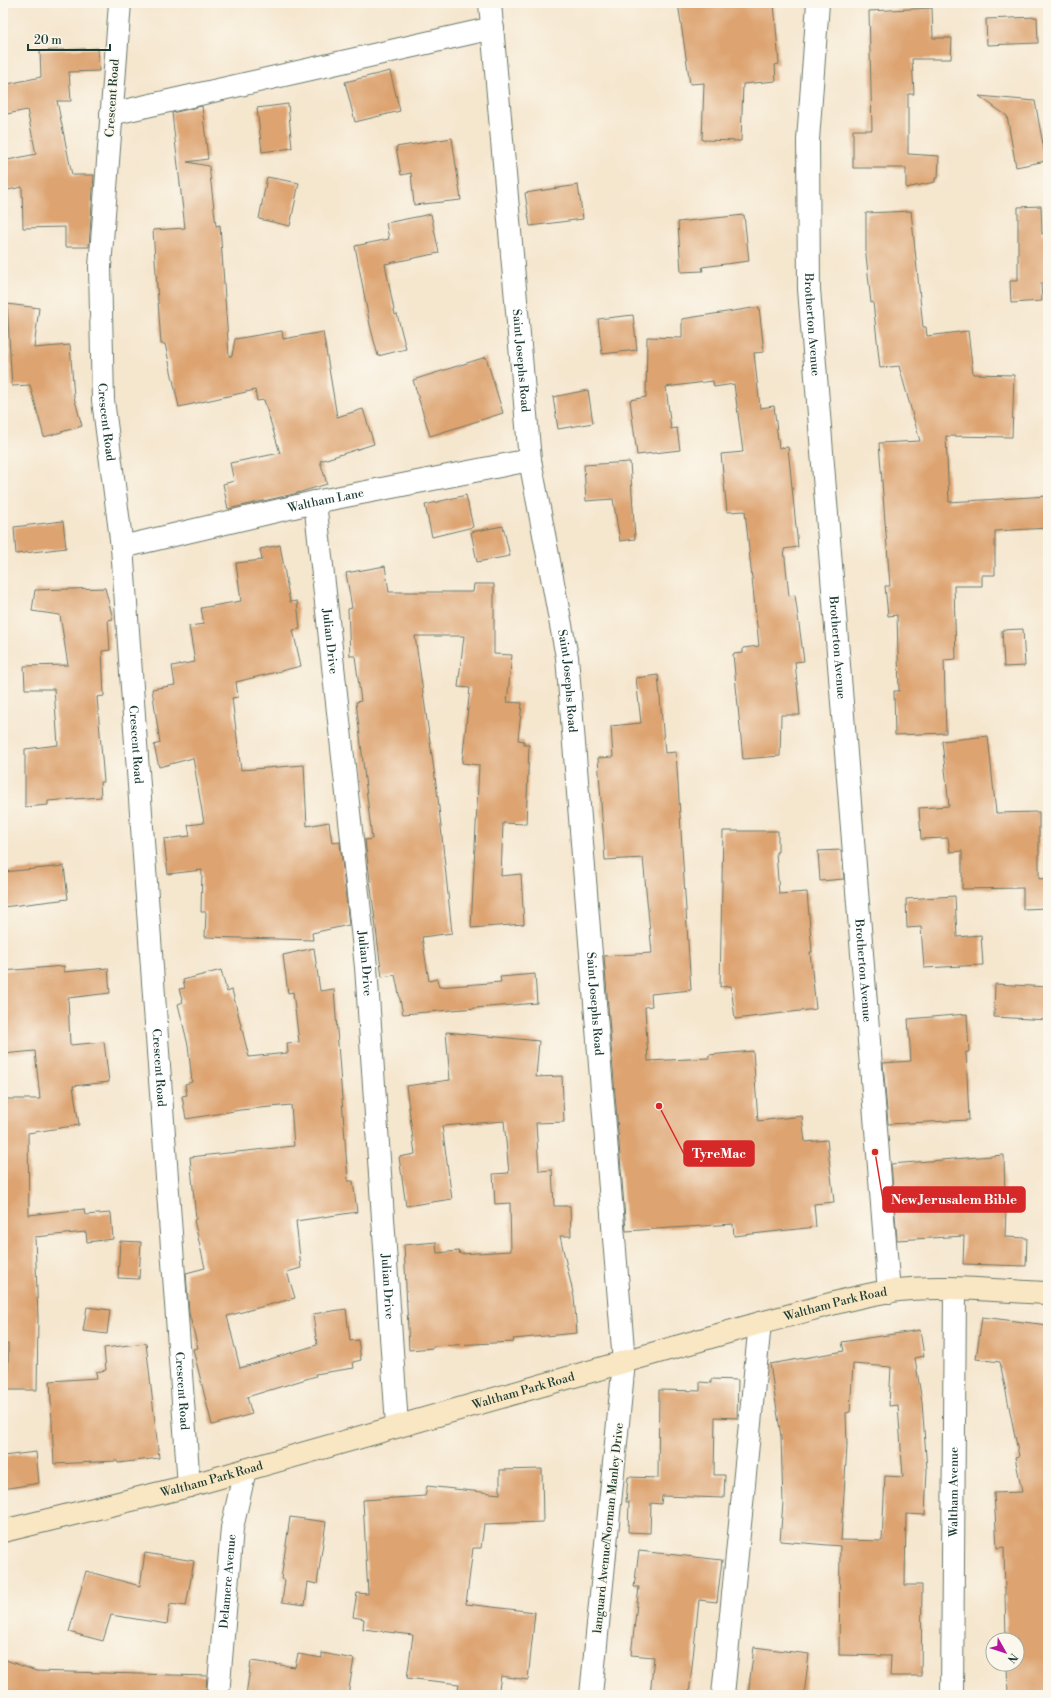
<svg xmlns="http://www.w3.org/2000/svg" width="1051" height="1698" font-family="'Libre Bodoni',serif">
<rect width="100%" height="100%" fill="#fbf7ec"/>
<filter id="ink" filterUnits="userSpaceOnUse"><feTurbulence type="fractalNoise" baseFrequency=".025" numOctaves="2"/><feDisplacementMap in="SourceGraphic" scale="8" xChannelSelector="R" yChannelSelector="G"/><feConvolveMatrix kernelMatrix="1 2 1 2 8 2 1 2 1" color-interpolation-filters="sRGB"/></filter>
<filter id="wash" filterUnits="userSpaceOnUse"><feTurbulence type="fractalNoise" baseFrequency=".012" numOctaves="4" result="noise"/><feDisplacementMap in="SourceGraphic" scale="16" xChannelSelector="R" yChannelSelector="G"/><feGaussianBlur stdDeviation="0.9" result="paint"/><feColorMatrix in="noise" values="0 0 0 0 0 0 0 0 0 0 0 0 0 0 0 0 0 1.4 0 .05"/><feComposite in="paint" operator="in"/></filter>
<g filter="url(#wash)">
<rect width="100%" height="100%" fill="#f5e6ce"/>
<g id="blocks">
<g fill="#dda370" fill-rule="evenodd">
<polygon points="678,3 774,3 779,64 775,65 776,81 743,84 741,141 702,140 704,83 690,84"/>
<polygon points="932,8 933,38 952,38 951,59 912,59 914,94 908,94 908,154 939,156 938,178 935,178 935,182 906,188 906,168 853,168 853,130 872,130 869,11"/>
<polygon points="1037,17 1038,43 987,45 986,19"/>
<polygon points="98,48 99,71 69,72 71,101 57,101 72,175 94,175 89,247 65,247 65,227 23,228 22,187 3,191 3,161 36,154 27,110 7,114 3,85 41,77 40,51"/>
<polygon points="390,71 400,111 355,122 345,82"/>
<polygon points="979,96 1035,101 1046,161 1016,167 1007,116"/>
<polygon points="288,104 292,148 262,152 257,108"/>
<polygon points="202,106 208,159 187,162 209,166 216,226 220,225 229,356 232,356 235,339 282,331 283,339 323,332 337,417 363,409 374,444 320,461 327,484 294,494 228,509 223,484 234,481 230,463 280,453 264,400 257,401 255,390 179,407 165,344 161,344 156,273 153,230 185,228 172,113"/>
<polygon points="452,138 461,200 414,205 411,173 401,175 396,147"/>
<polygon points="267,177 299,183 290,226 259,219"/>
<polygon points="578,185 583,219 530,226 525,193"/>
<polygon points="1041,206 1042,234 1048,233 1048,283 1041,283 1042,301 1011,303 1010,281 1018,281 1018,207"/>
<polygon points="911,211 923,327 926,327 927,336 968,331 973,374 1014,375 1012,437 946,436 949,502 1048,496 1048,528 995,531 995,575 982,575 982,586 954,586 956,659 944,660 946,733 895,735 894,691 899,691 897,615 888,616 885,586 890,586 879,443 920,441 899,366 880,368 873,302 871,303 866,255 866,213"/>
<polygon points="431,214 439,253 385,264 395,315 397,314 406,349 378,356 370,325 355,246 389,239 386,223"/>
<polygon points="744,215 749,261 702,267 703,271 681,272 678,222"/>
<polygon points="7,304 39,308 34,348 70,345 74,397 82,426 44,437 30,385 12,386"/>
<polygon points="759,307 764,352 754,353 760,408 774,406 779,448 788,447 798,547 784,549 789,596 795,595 804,661 795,662 800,715 781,715 780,756 743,759 733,654 743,653 743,648 759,646 745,511 727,512 721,454 743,452 734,384 714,387 713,381 666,387 671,429 677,428 680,450 637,455 630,400 646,397 647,337 682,338 682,319"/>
<polygon points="633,315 637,350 602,354 598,319"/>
<polygon points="486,357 503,413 430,436 413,380"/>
<polygon points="588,390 593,423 558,429 553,397"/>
<polygon points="630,462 635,539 620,541 613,499 586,501 584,465"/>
<polygon points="466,495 473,527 432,537 425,505"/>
<polygon points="63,521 66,548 16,554 14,527"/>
<polygon points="503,526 510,556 477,562 471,532"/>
<polygon points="280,545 290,602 297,601 300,629 293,630 301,666 236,682 238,697 232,698 241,770 304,765 307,826 329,822 332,843 340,842 349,925 312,933 313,940 205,937 206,912 201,912 202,870 168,874 164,839 190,836 188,825 204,823 193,758 159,767 154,745 160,743 152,689 175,685 172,666 195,662 189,626 204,624 201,608 241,601 236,563 262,560 260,549"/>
<polygon points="385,566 389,592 473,592 474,584 494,584 494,654 512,655 507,702 522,703 518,740 524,741 524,745 529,745 526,824 503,823 501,876 521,874 524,924 471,928 479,765 462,763 470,688 458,687 464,636 415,636 438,798 452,933 422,937 429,981 437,979 439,987 501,982 500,977 535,974 537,1003 403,1014 395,975 382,977 365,840 372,839 356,702 361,701 355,656 350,656 348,609 352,608 346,573"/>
<polygon points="105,588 113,619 108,620 110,650 102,651 104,696 97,697 104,782 100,782 101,797 48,801 48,805 25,807 25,749 58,745 54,689 25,689 24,666 68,665 60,615 32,611 35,590"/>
<polygon points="1023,629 1025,666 1004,667 1002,630"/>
<polygon points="658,675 665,753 676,752 691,990 651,994 652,1006 645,1007 648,1061 709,1058 709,1055 753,1051 758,1121 802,1116 805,1142 827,1140 834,1202 814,1204 816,1227 734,1236 733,1224 626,1231 604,956 652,953 643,858 605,860 598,758 613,757 611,726 641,723 636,678"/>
<polygon points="988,736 996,813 1039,812 1039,879 1048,878 1048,908 1023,909 1023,888 962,889 962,851 950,852 948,838 921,839 919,808 949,806 942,741"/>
<polygon points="723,831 778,831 778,852 776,852 779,894 807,892 812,952 810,952 816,1009 735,1019 731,986 720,987"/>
<polygon points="841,850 844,879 820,881 818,851"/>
<polygon points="64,866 68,899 3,907 3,872"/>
<polygon points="955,896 957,937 981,935 983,965 924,968 921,927 907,928 906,899"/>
<polygon points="314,948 320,991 334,989 348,1181 353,1181 357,1212 296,1221 301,1268 287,1272 295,1298 227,1316 240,1368 317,1345 313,1314 346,1309 350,1341 358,1340 361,1360 353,1362 354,1368 315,1374 316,1376 247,1397 252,1414 212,1425 193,1349 198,1348 189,1313 186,1273 205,1268 194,1220 196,1219 190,1157 294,1146 291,1105 240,1110 186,1119 182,1096 187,1095 185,1084 192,1082 188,1045 178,1004 183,1002 179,989 185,988 183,980 221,970 227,992 232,990 249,1057 288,1053 287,1043 299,1042 293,992 288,993 283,955"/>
<polygon points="64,966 64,972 108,968 110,993 68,998 70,1045 104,1042 109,1082 73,1086 79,1125 28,1133 29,1215 84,1209 85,1215 111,1213 113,1239 87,1242 86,1232 35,1237 38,1319 37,1390 8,1390 8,1344 3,1344 3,1099 40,1099 35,1051 3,1054 3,971"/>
<polygon points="995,984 1048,987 1048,1020 994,1017"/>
<polygon points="967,1014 969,1052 966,1052 969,1120 888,1124 883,1063 911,1061 908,1019"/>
<polygon points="446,1032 539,1041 536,1077 562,1076 564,1122 536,1123 539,1171 552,1170 554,1206 570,1206 571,1236 560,1236 574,1297 577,1333 513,1339 514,1342 433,1346 433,1348 409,1350 404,1245 436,1242 437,1253 459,1251 460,1254 511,1251 510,1203 495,1204 493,1174 509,1173 504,1121 442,1126 452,1199 406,1206 399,1157 415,1154 406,1086 450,1080"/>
<polygon points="1004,1155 1005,1207 1006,1207 1005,1237 1027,1238 1026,1266 963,1264 964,1236 897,1240 891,1164"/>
<polygon points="120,1241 141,1242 139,1279 118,1278"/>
<polygon points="87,1307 110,1310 107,1334 83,1331"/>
<polygon points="982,1317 1048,1325 1048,1695 1008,1695 1007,1664 1017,1664 1017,1640 1006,1640 1004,1547 997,1548 994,1493 1022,1492 1015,1457 1019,1456 1000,1362 976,1359"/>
<path d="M920,1330L924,1356L915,1358L922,1402L927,1470L925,1515L906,1514L905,1585H922L921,1676H890L891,1656L839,1655L840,1546L780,1541L783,1503L781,1437L770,1364L844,1351L842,1342ZM853,1364L891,1367L889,1406L898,1405L903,1477L885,1476L882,1541L841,1540L847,1446L846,1413L850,1412Z"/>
<polygon points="146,1343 159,1458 118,1463 117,1461 54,1464 50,1381 97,1378 96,1372 106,1370 104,1348"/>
<polygon points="711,1379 738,1380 737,1418 715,1417 714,1475 725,1475 724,1498 662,1496 661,1504 651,1503 650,1533 628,1532 629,1502 626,1502 628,1477 658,1478 659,1390 700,1391 700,1382 711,1383"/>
<polygon points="36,1452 39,1483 3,1489 3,1456"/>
<polygon points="542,1469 543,1522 484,1524 481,1548 473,1548 466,1604 535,1612 528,1680 501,1676 498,1695 457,1695 459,1684 407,1678 413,1635 363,1629 364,1619 353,1617 357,1593 368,1594 363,1500 425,1496 427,1486 500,1494 500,1470"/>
<polygon points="290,1517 326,1522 317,1584 308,1582 305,1605 282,1602 285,1580 281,1579"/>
<polygon points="639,1551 722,1560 717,1602 699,1600 689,1695 650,1695 654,1657 631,1655 639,1587 634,1587"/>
<polygon points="145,1553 194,1561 186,1606 170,1604 167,1624 111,1615 103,1641 69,1632 86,1571 140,1586"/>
<polygon points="754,1647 809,1654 804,1695 748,1695"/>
<polygon points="322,1653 354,1659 348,1695 246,1695 251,1661 295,1667 298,1654 322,1658"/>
<polygon points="3,1659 36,1671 207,1676 206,1695 3,1695"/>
</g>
</g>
</g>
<g filter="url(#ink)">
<use href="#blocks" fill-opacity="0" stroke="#6a786a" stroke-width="1"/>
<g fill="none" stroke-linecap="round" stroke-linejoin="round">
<g stroke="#6a786a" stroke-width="24">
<g id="street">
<path id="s1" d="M120,3L100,267L103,400L122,547L189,1486"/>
<path id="s2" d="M490,3L530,460L567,657L624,1362L591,1695"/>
<path id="s3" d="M818,3L808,140L809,289L889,1292"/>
<polyline points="111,114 493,28"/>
<path id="s4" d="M315,502L366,967L397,1425"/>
<path id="s5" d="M122,547L315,502L530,460"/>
<path id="s6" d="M218,1695L232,1528L245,1470"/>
<polyline points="723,1695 760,1323"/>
<path id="s7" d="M952,1695L955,1289"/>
</g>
</g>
<g stroke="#6a786a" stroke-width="24">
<g id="secondary">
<path id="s8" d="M3,1531L189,1486L760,1323C802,1313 848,1297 890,1291C942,1284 996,1291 1048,1293"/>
</g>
</g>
<use href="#street" stroke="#fff" stroke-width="22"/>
<use href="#secondary" stroke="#f9e7c3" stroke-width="22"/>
</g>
</g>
<g text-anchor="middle" stroke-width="3" stroke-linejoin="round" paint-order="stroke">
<g font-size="12" fill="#1f3d34" stroke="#fbf7ec">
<text transform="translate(112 98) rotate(-86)" y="4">Crescent Road</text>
<text dy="4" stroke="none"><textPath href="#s3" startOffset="322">Brotherton Avenue</textPath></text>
<text dy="4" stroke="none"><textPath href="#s2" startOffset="359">Saint Josephs Road</textPath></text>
<text dy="4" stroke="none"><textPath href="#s1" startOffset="420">Crescent Road</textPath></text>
<text dy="4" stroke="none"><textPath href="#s5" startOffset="209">Waltham Lane</textPath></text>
<text dy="4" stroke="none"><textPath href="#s4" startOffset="140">Julian Drive</textPath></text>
<text dy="4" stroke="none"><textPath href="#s3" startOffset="646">Brotherton Avenue</textPath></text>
<text dy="4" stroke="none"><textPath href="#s2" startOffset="683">Saint Josephs Road</textPath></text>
<text dy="4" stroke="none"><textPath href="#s1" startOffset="744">Crescent Road</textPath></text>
<text dy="4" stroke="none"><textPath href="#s4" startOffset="464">Julian Drive</textPath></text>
<text dy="4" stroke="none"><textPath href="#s3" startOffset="970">Brotherton Avenue</textPath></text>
<text dy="4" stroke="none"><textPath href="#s2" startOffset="1007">Saint Josephs Road</textPath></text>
<text dy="4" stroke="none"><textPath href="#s1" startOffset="1068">Crescent Road</textPath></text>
<text dy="4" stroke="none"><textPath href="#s4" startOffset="788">Julian Drive</textPath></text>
<text dy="4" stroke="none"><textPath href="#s8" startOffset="863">Waltham Park Road</textPath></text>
<text dy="4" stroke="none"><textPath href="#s8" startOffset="539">Waltham Park Road</textPath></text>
<text dy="4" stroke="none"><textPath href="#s1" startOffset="1392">Crescent Road</textPath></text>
<text dy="4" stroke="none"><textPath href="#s8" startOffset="215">Waltham Park Road</textPath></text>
<text dy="4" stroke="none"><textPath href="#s7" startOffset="203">Waltham Avenue</textPath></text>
<text transform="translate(608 1528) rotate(-84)" y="4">languard Avenue/Norman Manley Drive</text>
<text dy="4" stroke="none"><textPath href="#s6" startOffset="114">Delamere Avenue</textPath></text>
</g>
</g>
<path fill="none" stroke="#d62828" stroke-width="1.5" d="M659 1106L684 1154M875 1152L883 1200"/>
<g fill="#d62828" stroke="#fbf7ec" stroke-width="1.5">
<circle cx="659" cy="1106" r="4"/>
<circle cx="875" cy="1152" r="4"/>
</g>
<g fill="#d62828" stroke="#d62828" stroke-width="1.5">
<rect x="684" y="1141" width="70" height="25" rx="4"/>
<rect x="883" y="1187" width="142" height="25" rx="4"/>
</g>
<g font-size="13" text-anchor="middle" font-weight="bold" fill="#fff">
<text x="719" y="1158">TyreMac</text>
<text x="954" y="1204">New Jerusalem Bible</text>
</g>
<rect width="1051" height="1698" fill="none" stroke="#fbf7ec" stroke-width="16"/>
<g transform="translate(1005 1652) rotate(129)"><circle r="19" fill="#fbf7ec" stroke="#a3ada2"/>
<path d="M0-3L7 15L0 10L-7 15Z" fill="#b5179e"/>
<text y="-6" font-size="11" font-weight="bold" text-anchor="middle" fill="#1f3d34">N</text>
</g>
<path d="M28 44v6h82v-6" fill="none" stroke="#1f3d34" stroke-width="2"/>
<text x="34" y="44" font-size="12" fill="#1f3d34" stroke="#fbf7ec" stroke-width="3" paint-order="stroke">20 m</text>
</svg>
